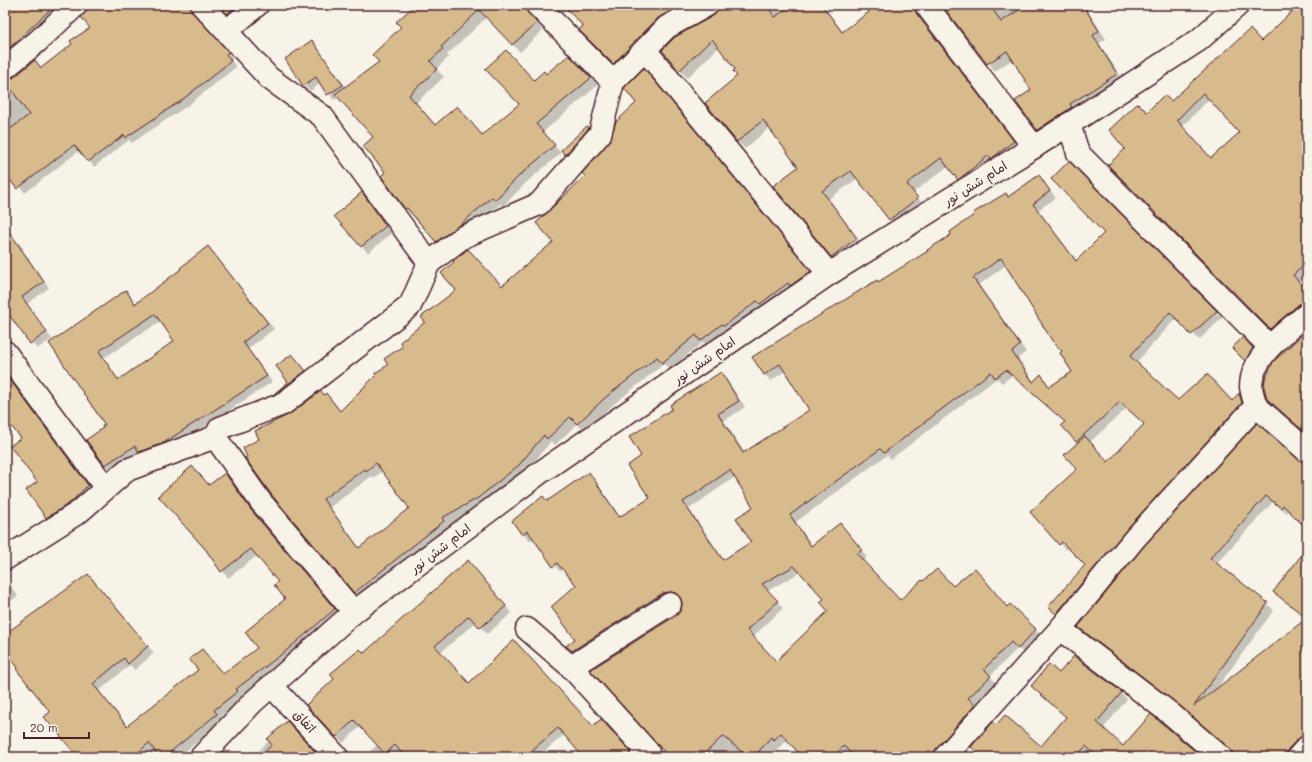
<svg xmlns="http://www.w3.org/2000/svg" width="1312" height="762" font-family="Mali,'Playpen Sans Arabic',sans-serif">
<rect width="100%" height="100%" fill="#f7f3e8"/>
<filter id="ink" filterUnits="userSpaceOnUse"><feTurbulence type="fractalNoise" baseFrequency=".025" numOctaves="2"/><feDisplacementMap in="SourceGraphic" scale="8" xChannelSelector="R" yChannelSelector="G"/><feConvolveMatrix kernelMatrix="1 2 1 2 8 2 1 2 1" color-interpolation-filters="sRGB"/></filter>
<g filter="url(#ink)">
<g fill="#0003" fill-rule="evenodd">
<polygon points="5,5 69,5 5,62"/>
<polygon points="89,5 197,5 195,14 198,20 233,59 231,60 236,67 187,106 132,143 129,140 94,167 80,150 25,193 5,167 5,81 13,79 35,61 42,69 91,28"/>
<polygon points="219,5 250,5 234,19"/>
<polygon points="416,5 535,5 532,10 532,16 543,30 520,52 487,17 447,55 449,57 436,69 444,77 416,103 436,126 482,136 520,105 534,81 546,75 569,56 598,85 543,132 561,153 528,181 503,206 500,204 468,231 444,249 406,209 382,176 387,172 374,138 339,97 334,100 321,83 310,91 304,85 312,41 346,87 380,62"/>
<polygon points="556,5 702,5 621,71 580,30 584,26 567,8 563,12"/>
<polygon points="720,5 823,5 843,33 871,12 865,5 924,5 921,15 923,21 1021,149 966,186 948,166 914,192 924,206 897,227 858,178 829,199 863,246 839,264 775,187 800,168 770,127 745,149 737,141 739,76 719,47 687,78 663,50 675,38 718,12"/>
<polygon points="943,5 1084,5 1106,39 1099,43 1124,81 1045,137 1038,130 1033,90 1013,59 995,71"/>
<path d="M1281,5H1307V275L1298,282L1307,292V310L1277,335L1109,165L1127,149L1148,114L1171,103L1262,42L1291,14ZM1209,99L1241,133L1211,159L1182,127Z"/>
<path d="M651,77L817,279L708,347L703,342L670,369L664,364L614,404L584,431L577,424L555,445L551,441L526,472L485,505L448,526L450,529L362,600L272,494L261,439L291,415L326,394L340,411L502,287L554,242L586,176L637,103ZM383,471L410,508L360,549L330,507L372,476L373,478Z"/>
<polygon points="587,127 594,133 573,161 563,150"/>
<path d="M1069,163L1222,318L1199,340L1177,317L1136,363L1178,401L1232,402L1239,394L1246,401L1248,410L1063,620L1050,607L1087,565L1069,547L1066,550L1060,544L1078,469L1079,443L1062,425L1066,422L1013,375L1002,383L997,378L891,459L887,455L796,522L812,546L846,531L867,557L863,561L900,601L953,587L1007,608L1010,605L1042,636L1025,654L1018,648L990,676L996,683L974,705L981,712L941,757H804L788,739L770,757H660L661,750L658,743L677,615L682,610V599L676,598L574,653L568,646L577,640V585L563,569L560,572L534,538L530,541L513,521L547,502L589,474L595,480L621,518L651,498L642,456L674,409L721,374L727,380L745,407L724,421L745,453L810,410L785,371L771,381L764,374L879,283L953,235L1006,194L1009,197L1039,176L1056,198L1038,210L1077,261L1105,233ZM1006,265L1063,351L1073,372L1051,387L1041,376L1035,383L1018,358L1026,352L979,285ZM1127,408L1145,424L1109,463L1090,442ZM735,477L754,507L752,542L724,560L689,509ZM801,572L825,599L829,611L776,662L753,637L783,608L767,591Z"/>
<polygon points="362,194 392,233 368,253 336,216"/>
<polygon points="5,227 24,249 22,250 49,288 27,304 52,339 37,349 11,315 5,320"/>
<path d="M208,247L274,329L248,349L272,382L172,448L146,458L140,452L112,471L105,464L106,425L50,343L126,291L137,304L182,270ZM161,321L175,341L119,380L104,358Z"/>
<polygon points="1243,339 1256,352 1248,363 1233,348"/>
<polygon points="295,358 308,374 278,396 275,394 289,382"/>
<polygon points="10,381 93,491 52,522 47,517 38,482 22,438 5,416 5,385"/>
<polygon points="1298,461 1307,464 1307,528 1290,510 1287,513 1273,502 1216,564 1274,610 1217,688 1307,619 1307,743 1295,757 1234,757 1232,749 1186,710 1079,627"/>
<polygon points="225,474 258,518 341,616 293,658 242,696 243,698 220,717 223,721 178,757 79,757 51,712 5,648 5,635 88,575 154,653 135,670 130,665 99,691 128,727 199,671 202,650 224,675 258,648 286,599 280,582 258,555 228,578 207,550 209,486"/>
<polygon points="1307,550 1307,619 1274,592 1300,559 1299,557"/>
<polygon points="474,568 512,613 487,634 476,622 440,653 469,684 593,727 608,727 635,757 584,757 565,734 538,757 364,757 378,744 361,726 343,743 336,736 364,654"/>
<polygon points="5,578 18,596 5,605"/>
<polygon points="1059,675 1121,693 1127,699 1103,729 1123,748 1200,757 983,757 1041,747 1067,717"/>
<polygon points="287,722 319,757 253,757"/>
</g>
<g fill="#d8bb8d" stroke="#4a1f2b" fill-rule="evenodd">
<polygon points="5,5 55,5 5,52"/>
<polygon points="88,5 190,5 193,13 229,52 226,54 231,61 182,100 125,138 124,135 88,162 74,145 17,189 5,173 5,133 29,115 5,80 13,78 35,60 41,68 72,44 70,41 90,28 81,17 88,9"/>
<polygon points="219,5 238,5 227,14"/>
<polygon points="415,5 525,5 528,13 537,23 512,45 479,10 441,47 443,49 430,61 437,69 409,95 435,125 457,106 482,135 519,104 485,69 506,50 534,80 544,71 546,74 569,55 591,78 536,124 555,145 521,174 495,200 492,197 461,224 436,242 407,208 405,209 381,176 385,172 363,146 373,137 335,94 379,62 372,55 401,27 396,22"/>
<polygon points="563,5 681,5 658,18 613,64 579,30 583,26"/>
<polygon points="719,5 766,5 775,17 792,5 822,5 842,32 869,12 864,5 914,5 916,13 1014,141 991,159 988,156 958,180 941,158 907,184 918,198 889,220 851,171 822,191 857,238 831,257 773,186 798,167 763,120 737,142 705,103 737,76 733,71 735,69 712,39 679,71 662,50 675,37 713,16 718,11"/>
<polygon points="942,5 990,5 1001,22 1026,5 1083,5 1099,31 1093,35 1117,74 1070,104 1072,107 1037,130 1015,101 1031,90 1007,51 987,64"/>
<path d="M1299,5H1307V263L1293,275L1307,291V302L1299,304L1270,329L1108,165L1125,149L1109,130L1138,103L1147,112L1164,95L1171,101L1250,29L1261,41ZM1203,93L1239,133L1211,158L1177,120Z"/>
<polygon points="312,40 343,85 327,95 316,77 303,86 285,59"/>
<path d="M644,68L811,271L790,286L788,283L760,304L757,301L724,326L722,324L700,341L696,335L662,363L657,357L606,397L577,424L570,417L547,439L544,435L519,465L478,498L442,518L444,521L354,593L271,494L245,458L247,457L243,448L259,439L255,431L290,414L321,391L324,395L326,393L340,411L376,375L375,373L388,365L384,359L403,346L400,342L425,322L421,317L456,290L441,273L454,262L453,261L468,249L502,286L553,242L536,223L585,176L582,173L609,142L616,122L636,103L624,88ZM376,463L409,508L359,548L323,499L364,469L366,471Z"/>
<polygon points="587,126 589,128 565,155 561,150"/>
<path d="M1069,161L1217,311L1191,335L1170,312L1130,356L1178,400L1207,374L1232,401L1239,393L1242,403L1127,529L1056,614L1048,607L1085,565L1062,542L1059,545L1030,512L1077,469L1064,455L1085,436L1108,462L1144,424L1120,402L1076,442L1061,425L1065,422L1006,370L995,378L991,372L884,453L880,449L790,515L811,546L840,523L862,550L857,554L900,600L922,580L923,581L937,569L953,586L975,568L1007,607L1010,604L1036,629L1018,649L1011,642L984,669L991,676L968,698L975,705L936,749L933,756L854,757L844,746L833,757H802L781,733L774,740L771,737L754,757H748L723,736L701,757H669L590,670L677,615L681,610L682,604L680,597L675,593L670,592L663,593L572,651L566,646L575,639L551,607L576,585L557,563L553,567L528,531L522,535L512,521L543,496L547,501L589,472L619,517L650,498L627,466L641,456L629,437L672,409L670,405L721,372L739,401L718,414L743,453L809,410L780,364L764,375L752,357L877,280L878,282L928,251L927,250L951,235L950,232L974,215L973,213L1006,193L1008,197L1039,175L1050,191L1033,204L1076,261L1104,233L1051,179ZM1001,258L1053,342L1062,351L1060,353L1072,372L1049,387L1041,374L1033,382L1012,352L1020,345L973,278ZM730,470L753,507L736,518L751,542L723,560L683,502ZM794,566L824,599L820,602L828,611L776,661L747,630L778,601L762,584Z"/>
<polygon points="362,192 386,226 361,247 334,216"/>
<polygon points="5,226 44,282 22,297 47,332 30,344 5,309"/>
<path d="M208,246L268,323L243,342L267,376L165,442L139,452L135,446L105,465L86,440L103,428L102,426L105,425L49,343L126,290L135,304L181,269L180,268ZM155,314L174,341L118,380L99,351Z"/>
<polygon points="1307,330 1307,434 1267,399 1264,387 1265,379 1273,362"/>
<polygon points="1243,337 1253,348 1245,361 1232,348"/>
<polygon points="292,354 306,371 274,394 288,382 276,366"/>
<polygon points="10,380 88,485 71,502 46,518 26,490 37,482 10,446 21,438 5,419 5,384"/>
<polygon points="1257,423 1299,460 1307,463 1307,529 1283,505 1281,508 1266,496 1210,558 1268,603 1194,706 1307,618 1273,592 1307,548 1307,735 1298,739 1288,749 1286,757 1233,757 1229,748 1179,705 1078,627 1145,545"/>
<polygon points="192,466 209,485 225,473 251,510 335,609 286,651 236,689 238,691 214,710 217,714 164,757 159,757 149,743 133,757 78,757 44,717 50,712 16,669 18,668 5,650 5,634 88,574 148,646 128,664 124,658 93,684 127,726 198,670 189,659 202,649 223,674 257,648 245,632 285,599 274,585 278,582 251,549 221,572 206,550 158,496"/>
<polygon points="468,560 506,606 480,628 469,616 435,646 469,683 514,640 593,726 601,719 630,751 629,757 583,757 558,728 524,757 405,757 395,745 385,754 354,720 336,737 306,705 334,679 330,674 360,649 364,653"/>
<polygon points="1074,656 1122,692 1097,722 1123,746 1151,714 1202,757 1097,757 1086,746 1076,757 982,757 971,747 993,722 996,725 1005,715 1041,746 1066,717 1031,686 1049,664 1059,673"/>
<polygon points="287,721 320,757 259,757 272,745 267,739"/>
</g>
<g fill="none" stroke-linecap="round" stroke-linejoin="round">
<g stroke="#4a1f2b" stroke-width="25">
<g id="minor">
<polyline points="202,5 269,78 322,116 429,263"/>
<polyline points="537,5 613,82"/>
<polyline points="926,5 1034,147"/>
<polyline points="227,31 257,5"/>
<polyline points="645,50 829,274"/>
<polyline points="5,68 38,41 76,5"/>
<polyline points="1069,124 1078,153 1270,347"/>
<polyline points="5,352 106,488"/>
<polyline points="1256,406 1307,451"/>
<polyline points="215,437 261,502 354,612"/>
<polyline points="5,559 79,512 127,470 215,437 220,428 283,404 410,306 429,263 463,237 539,204 600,134 613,82 667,27 707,5"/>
<polyline points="527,629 571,667 648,752 641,757"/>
<polyline points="1060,629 1171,714 1221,757"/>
<polyline points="571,667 670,604"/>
<polyline points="272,686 337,757"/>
<polyline points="201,757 253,702 354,612 541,472 829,274 1034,147 1199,40 1238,5"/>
<path d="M945,757L1060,629L1136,537L1256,406C1254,400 1252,393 1251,387C1251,356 1286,332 1307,314"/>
<polyline points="1298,757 1307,747"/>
</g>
</g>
<use href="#minor" stroke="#f7f3e8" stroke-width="22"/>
</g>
</g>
<g text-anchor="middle" stroke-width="3.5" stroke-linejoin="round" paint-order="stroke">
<g font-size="13" fill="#4a1f2b" stroke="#f7f3e8">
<text transform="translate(975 183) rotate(-32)" y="5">امام شش نور</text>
<text transform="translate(704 360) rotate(-35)" y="5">امام شش نور</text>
<text transform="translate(440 548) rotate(-37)" y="5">امام شش نور</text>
<text transform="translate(305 721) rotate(48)" y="5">اتفاق</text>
</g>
</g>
<rect width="1312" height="762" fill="none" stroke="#f7f3e8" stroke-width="20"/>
<rect x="10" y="10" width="1292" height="742" fill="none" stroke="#4a1f2b" stroke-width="1.5" filter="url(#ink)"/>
<path d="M24 732v6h65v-6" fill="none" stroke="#4a1f2b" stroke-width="2"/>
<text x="30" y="732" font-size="12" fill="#4a1f2b" stroke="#f7f3e8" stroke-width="3" paint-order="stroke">20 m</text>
</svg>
